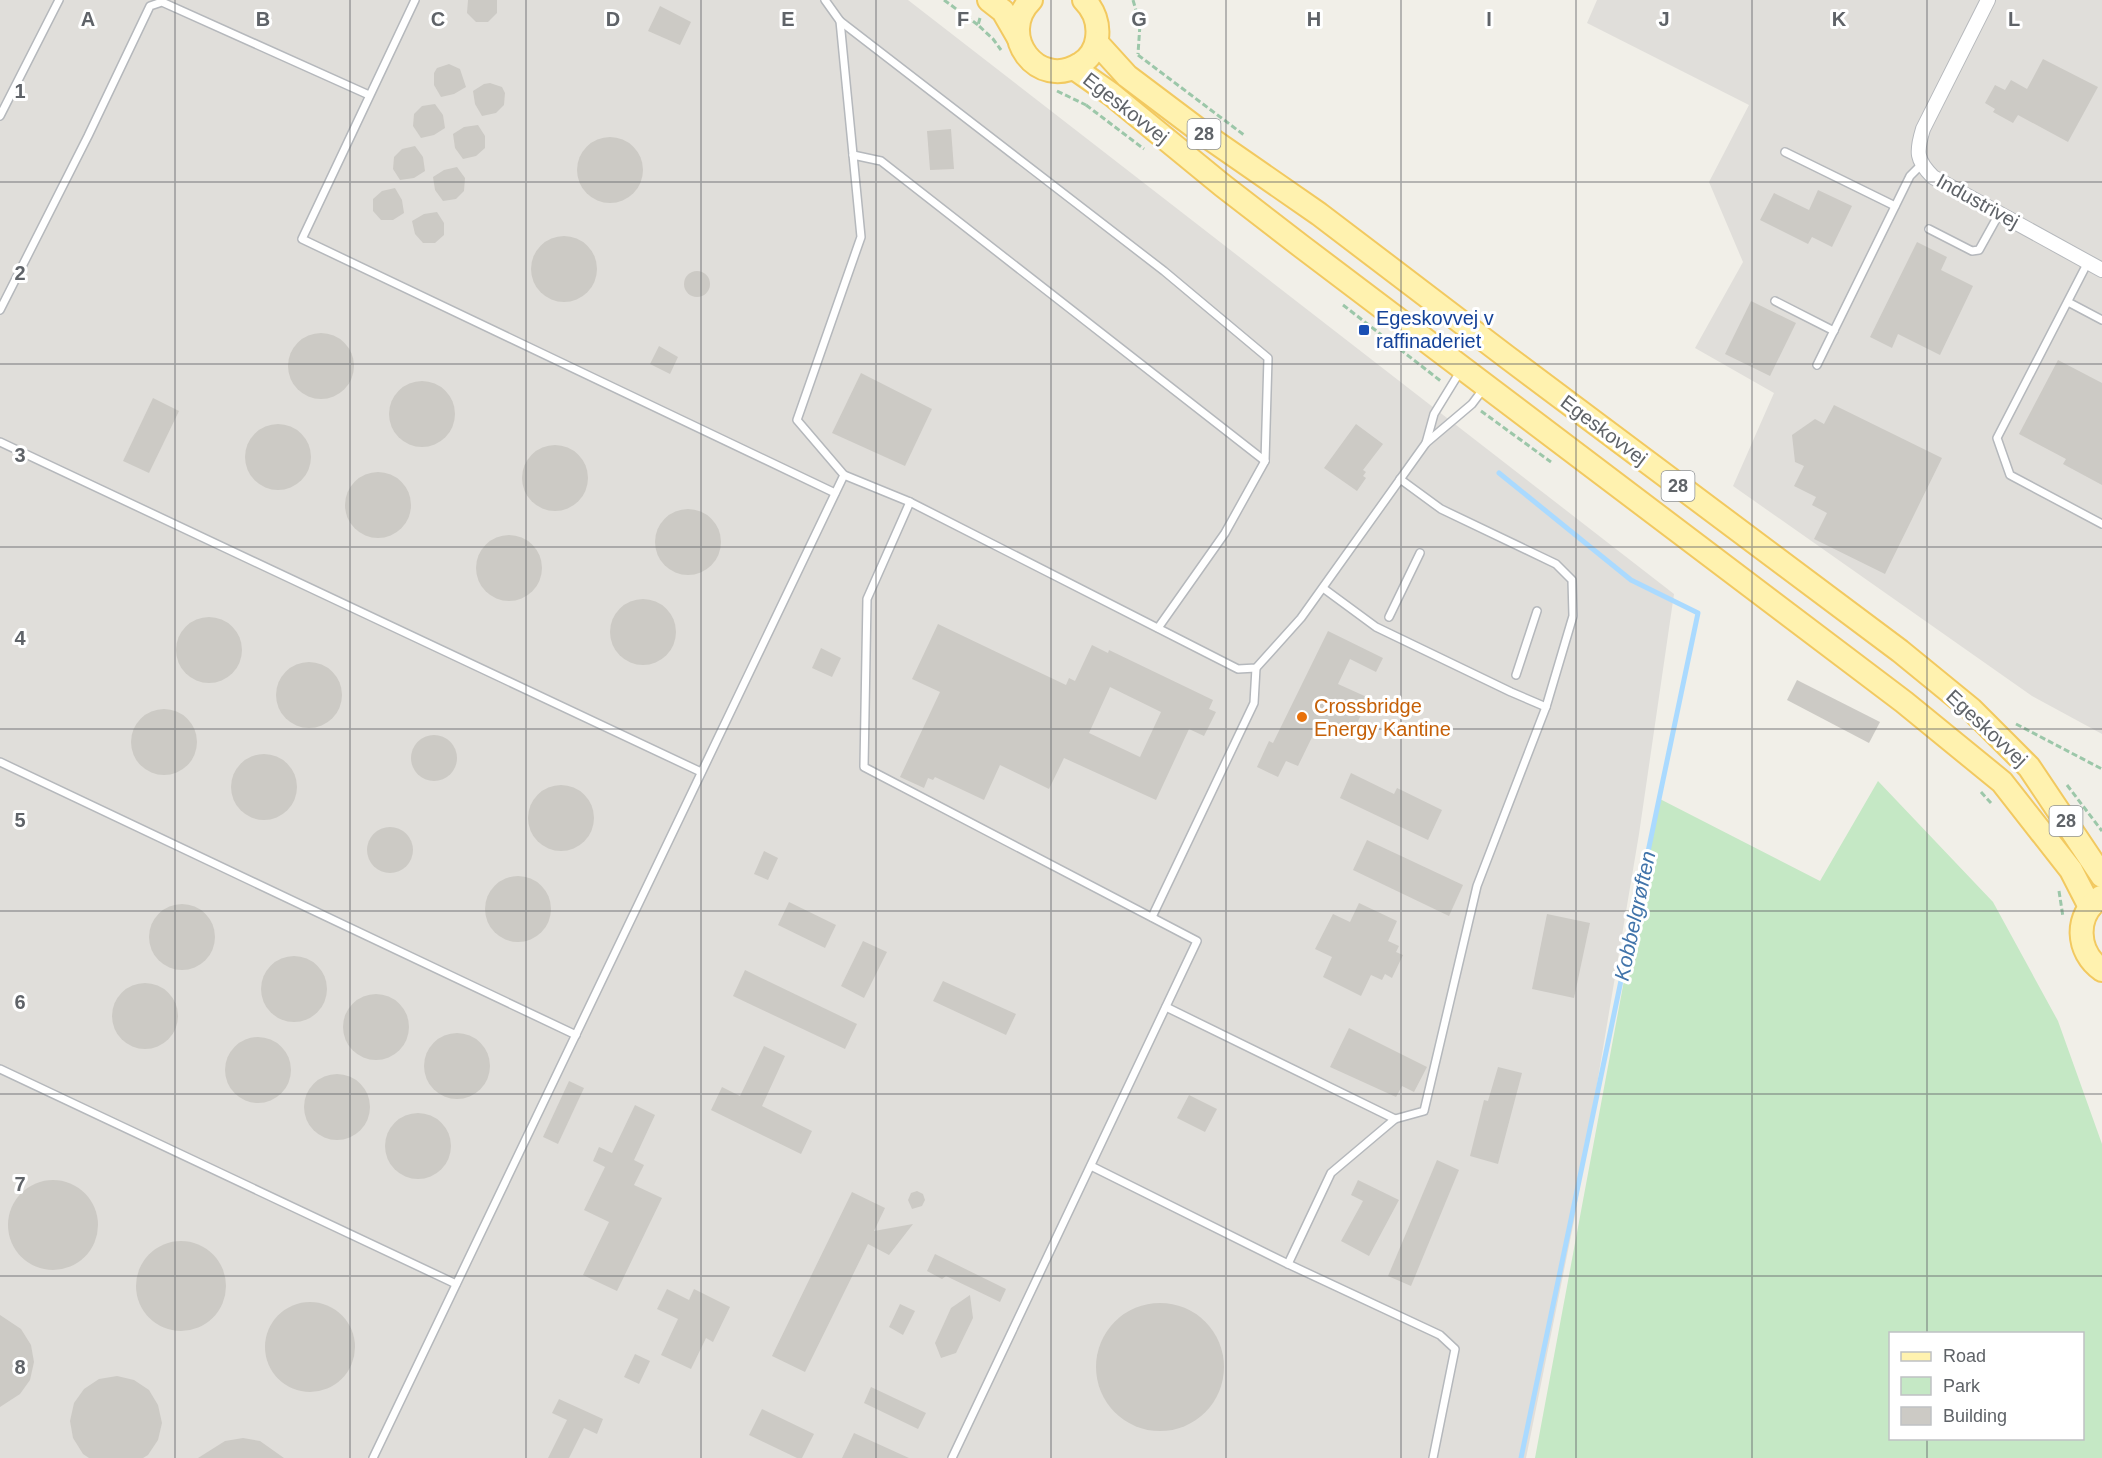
<svg xmlns="http://www.w3.org/2000/svg" width="2102" height="1458" font-family="Helvetica,sans-serif">
<rect width="100%" height="100%" fill="#f1efe8"/>
<g fill="#e0deda">
<polygon points="0,0 908,0 1674,594 1639,834 1574,1221 1526,1458 0,1458"/>
<polygon points="1597,0 2102,0 2102,734 2032,696 1733,486 1774,393 1695,348 1743,262 1709,182 1749,105 1587,23"/>
</g>
<path fill="#c5e8c5" fill-rule="evenodd" d="M1878,781L1993,902L2058,1021L2102,1144V1458H1535L1658,798L1820,881ZM1890,1334H2082V1438H1890Z"/>
<g fill="none" stroke-linecap="round" stroke-linejoin="round">
<polyline stroke="#aadaff" stroke-width="5" points="1499,473 1631,580 1698,613 1521,1458"/>
</g>
<g fill="#cccac5" fill-rule="evenodd">
<polygon points="468,0 497,0 497,13 488,22 476,22 467,13"/>
<polygon points="660,6 691,22 680,45 648,31"/>
<polygon points="2043,59 2098,87 2068,142 2018,115 2013,123 1993,112 1995,109 1985,103 1995,85 2005,90 2011,80 2027,89"/>
<polygon points="449,64 460,69 466,87 454,94 441,97 434,85 434,73 437,68"/>
<polygon points="490,83 502,87 505,93 504,105 496,113 482,116 475,104 473,91 484,84"/>
<polygon points="435,104 443,115 445,128 434,135 421,138 413,126 414,114 422,106"/>
<polygon points="478,125 485,136 485,148 476,156 463,159 455,148 453,134 464,127"/>
<polygon points="951,129 954,169 930,170 927,131"/>
<circle cx="610" cy="170" r="33"/>
<polygon points="415,146 423,157 425,171 414,178 400,180 393,169 394,157 402,149"/>
<polygon points="457,167 465,178 464,191 456,199 443,201 435,190 433,177 444,170"/>
<polygon points="395,188 402,200 404,213 393,220 381,220 373,211 373,199 382,191"/>
<polygon points="1818,190 1852,206 1832,247 1812,237 1808,244 1760,220 1774,193 1809,210"/>
<polygon points="437,212 444,223 444,235 435,243 423,243 415,234 412,221 424,214"/>
<circle cx="564" cy="269" r="33"/>
<polygon points="1917,242 1947,257 1941,270 1973,286 1940,355 1898,334 1892,348 1870,337"/>
<circle cx="697" cy="284" r="13"/>
<polygon points="1751,301 1796,323 1770,376 1725,354"/>
<circle cx="321" cy="366" r="33"/>
<polygon points="659,346 678,357 670,374 650,364"/>
<polygon points="2058,360 2102,383 2102,485 2063,464 2066,459 2019,434"/>
<polygon points="861,373 932,409 905,466 832,433"/>
<circle cx="422" cy="414" r="33"/>
<polygon points="153,398 179,411 149,473 123,461"/>
<polygon points="1834,405 1942,458 1885,574 1814,539 1827,513 1812,505 1816,497 1794,486 1804,466 1795,462 1792,435 1815,419 1824,424"/>
<circle cx="278" cy="457" r="33"/>
<polygon points="1356,424 1383,444 1363,470 1366,472 1363,476 1366,478 1357,491 1324,468"/>
<circle cx="555" cy="478" r="33"/>
<circle cx="378" cy="505" r="33"/>
<circle cx="688" cy="542" r="33"/>
<circle cx="509" cy="568" r="33"/>
<circle cx="643" cy="632" r="33"/>
<circle cx="209" cy="650" r="33"/>
<path d="M938,624L1066,685L1069,678L1075,681L1092,645L1108,653L1109,650L1213,700L1209,709L1216,712L1204,736L1189,729L1156,800L1064,758L1049,789L1000,765L984,800L935,777L933,780L928,778L924,788L900,777L940,692L912,679ZM1110,687L1161,712L1140,757L1089,733Z"/>
<polygon points="1328,631 1383,658 1376,672 1350,659 1338,684 1369,698 1351,736 1325,723 1321,731 1316,729 1298,766 1286,761 1278,777 1257,767 1269,741 1273,743"/>
<polygon points="821,648 841,658 832,677 812,668"/>
<circle cx="309" cy="695" r="33"/>
<polygon points="1797,680 1880,722 1869,743 1787,700"/>
<circle cx="164" cy="742" r="33"/>
<circle cx="434" cy="758" r="23"/>
<circle cx="264" cy="787" r="33"/>
<polygon points="1351,773 1394,794 1397,788 1442,810 1428,840 1340,798"/>
<circle cx="561" cy="818" r="33"/>
<circle cx="390" cy="850" r="23"/>
<polygon points="1367,840 1463,885 1449,916 1353,870"/>
<polygon points="764,851 778,858 768,880 754,874"/>
<circle cx="518" cy="909" r="33"/>
<polygon points="789,902 836,925 825,948 778,925"/>
<polygon points="1359,903 1397,921 1388,941 1399,946 1396,952 1403,955 1392,978 1385,974 1382,980 1371,975 1361,996 1323,977 1332,957 1315,949 1333,914 1350,922"/>
<circle cx="182" cy="937" r="33"/>
<polygon points="1547,914 1590,923 1574,998 1532,989"/>
<polygon points="863,941 887,952 864,998 841,986"/>
<circle cx="294" cy="989" r="33"/>
<polygon points="745,970 857,1024 845,1049 733,996"/>
<polygon points="943,981 1016,1014 1006,1035 933,1001"/>
<circle cx="145" cy="1016" r="33"/>
<circle cx="376" cy="1027" r="33"/>
<polygon points="1349,1028 1427,1067 1414,1092 1402,1086 1396,1097 1330,1067"/>
<circle cx="457" cy="1066" r="33"/>
<circle cx="258" cy="1070" r="33"/>
<polygon points="764,1046 785,1056 762,1106 812,1131 801,1154 711,1110 722,1087 740,1096"/>
<polygon points="1498,1067 1522,1073 1498,1164 1470,1156 1484,1100 1488,1101"/>
<circle cx="337" cy="1107" r="33"/>
<polygon points="569,1081 584,1088 558,1144 543,1137"/>
<polygon points="1189,1095 1217,1109 1205,1132 1177,1118"/>
<polygon points="635,1105 655,1115 634,1160 644,1165 634,1185 662,1198 617,1291 583,1275 609,1222 584,1210 605,1167 593,1161 599,1147 612,1153"/>
<circle cx="418" cy="1146" r="33"/>
<polygon points="1437,1160 1459,1170 1411,1286 1388,1276"/>
<circle cx="53" cy="1225" r="45"/>
<polygon points="1358,1180 1399,1200 1369,1256 1341,1241 1363,1201 1351,1195"/>
<polygon points="917,1191 923,1194 925,1200 922,1206 912,1209 908,1200 911,1193"/>
<polygon points="852,1192 885,1208 874,1231 913,1224 889,1255 868,1244 805,1372 772,1356"/>
<circle cx="181" cy="1286" r="45"/>
<polygon points="935,1254 1006,1289 1000,1302 946,1276 942,1279 927,1271"/>
<polygon points="667,1289 689,1300 694,1289 730,1307 713,1342 706,1338 691,1369 661,1355 678,1319 657,1309"/>
<polygon points="970,1295 973,1318 956,1353 941,1358 935,1343 951,1308"/>
<circle cx="310" cy="1347" r="45"/>
<circle cx="1160" cy="1367" r="64"/>
<polygon points="900,1304 915,1311 903,1335 889,1327"/>
<polygon points="0,1315 21,1329 31,1345 34,1362 30,1380 20,1394 0,1407"/>
<polygon points="635,1354 650,1361 639,1384 624,1377"/>
<polygon points="117,1376 134,1380 149,1390 158,1405 162,1423 158,1440 148,1455 143,1458 89,1458 83,1454 73,1438 70,1421 74,1403 84,1389 99,1379"/>
<polygon points="871,1387 926,1413 918,1429 864,1403"/>
<polygon points="559,1399 603,1419 597,1434 584,1428 569,1458 548,1458 567,1420 552,1413"/>
<polygon points="762,1409 814,1434 802,1458 797,1458 749,1435"/>
<polygon points="854,1433 909,1458 842,1458"/>
<polygon points="243,1438 260,1441 284,1458 198,1458 225,1441"/>
</g>
<g fill="none" stroke-linecap="round" stroke-linejoin="round">
<g stroke="#b5b8bc" stroke-width="10">
<g id="service">
<polyline points="415,0 302,239 835,493"/>
<polyline points="825,0 840,21 861,237 797,420 844,475 910,502"/>
<polyline points="840,21 1164,271 1268,358 1265,461 1225,533 1158,628"/>
<polyline points="0,116 59,0"/>
<polyline points="1785,152 1895,206"/>
<polyline points="853,155 881,161 1265,461"/>
<polyline points="1929,229 1972,251 1979,250 1999,214"/>
<polyline points="2088,262 1997,438 2010,475 2102,524"/>
<polyline points="1775,301 1834,331"/>
<polyline points="2068,302 2102,320"/>
<polyline points="0,310 88,136 150,6 162,2 369,95"/>
<polyline points="1817,365 1910,176 1921,165"/>
<polyline points="0,442 701,772"/>
<polyline points="1426,443 1434,414 1461,370"/>
<polyline points="1323,588 1376,627 1511,692 1546,707"/>
<polyline points="1389,617 1420,553"/>
<polyline points="1516,675 1537,611"/>
<polyline points="0,762 576,1035"/>
<polyline points="1152,917 1254,703 1256,668"/>
<polyline points="1166,1007 1395,1119"/>
<polyline points="0,1069 456,1284"/>
<polyline points="1091,1166 1288,1264 1440,1335 1455,1349 1433,1458"/>
<polyline points="1288,1264 1331,1173 1395,1119 1424,1111 1477,886 1546,707 1573,616 1572,580 1556,564 1441,509 1400,479"/>
<polyline points="373,1458 844,475"/>
<polyline points="952,1458 1197,941 864,767 867,599 910,502 1238,669 1256,668 1301,618 1426,443 1472,404 1484,388"/>
</g>
</g>
<g stroke="#b5b8bc" stroke-width="16">
<path id="minor" d="M1988,0L1923,129C1916,152 1916,160 1933,177L2102,270"/>
</g>
<g stroke="#f2c960" stroke-width="26">
<g id="primary">
<polyline points="989,0 1003,11 1018,37"/>
<path d="M1031,0C996,35 1038,91 1080,64C1089,59 1096,49 1097,38C1099,24 1094,10 1084,0"/>
<polyline points="1097,43 1127,76 1208,137 1319,214 1507,357 1900,651 1971,709 2029,767 2102,876"/>
<polyline points="1074,68 1111,94 1222,185 1301,246 1904,702 2002,782 2071,870 2090,907"/>
<path d="M2101,897C2074,915 2076,952 2102,970"/>
</g>
</g>
<g stroke="#9cc7a9" stroke-width="3" stroke-dasharray="6 3" stroke-linecap="butt">
<polyline points="944,0 978,25"/>
<polyline points="1133,0 1140,24 1138,54"/>
<polyline points="980,18 978,25 993,39 1001,50"/>
<polyline points="1138,55 1244,135"/>
<polyline points="1057,91 1086,105"/>
<polyline points="1086,105 1144,149"/>
<polyline points="1343,305 1442,382"/>
<polyline points="1481,411 1551,462"/>
<polyline points="2016,724 2102,769"/>
<polyline points="2067,785 2102,831"/>
<polyline points="1981,792 1991,803"/>
<polyline points="2059,891 2063,917"/>
</g>
<use href="#service" stroke="#fff" stroke-width="7"/>
<use href="#minor" stroke="#fff" stroke-width="14"/>
<use href="#primary" stroke="#fff2af" stroke-width="22"/>
</g>
<path fill="none" stroke="#5f6368" stroke-width="1.5" stroke-opacity="0.55" d="M175,0V1458M350,0V1458M526,0V1458M701,0V1458M876,0V1458M1051,0V1458M1226,0V1458M1401,0V1458M1576,0V1458M1752,0V1458M1927,0V1334M0,182H2102M0,364H2102M0,547H2102M0,729H2102M0,911H2102M0,1094H2102M0,1276H2102M1927,1438V1458"/>
<rect fill="#1a4fb4" stroke="#fff" stroke-width="2" x="1358" y="324" width="12" height="12" rx="3"/>
<circle fill="#e8710a" stroke="#fff" stroke-width="2" cx="1302" cy="717" r="6"/>
<g text-anchor="middle" stroke-width="6" stroke-linejoin="round" paint-order="stroke">
<g fill="#fff" stroke="#8f9295" stroke-width="1.5">
<rect x="1187.5" y="119" width="33" height="30" rx="4.5"/>
<rect x="1661.5" y="471" width="33" height="30" rx="4.5"/>
<rect x="2049.5" y="806" width="33" height="30" rx="4.5"/>
</g>
<g font-size="18" font-weight="bold" fill="#5f6368">
<text x="1204" y="140">28</text>
<text x="1678" y="492">28</text>
<text x="2066" y="827">28</text>
</g>
<g font-size="20" fill="#5f6368" stroke="#fff">
<text transform="translate(1126 108) rotate(38)" y="7">Egeskovvej</text>
<text transform="translate(1978 201) rotate(29)" y="7">Industrivej</text>
<text transform="translate(1604 430) rotate(37)" y="7">Egeskovvej</text>
<text transform="translate(1987 728) rotate(43)" y="7">Egeskovvej</text>
</g>
<g font-size="20" fill="#164399" stroke="#fff" text-anchor="start">
<text x="1376" y="325">Egeskovvej v<tspan x="1376" dy="23">raffinaderiet</tspan></text>
</g>
<g font-size="20" fill="#c56008" stroke="#fff" text-anchor="start">
<text x="1314" y="713">Crossbridge<tspan x="1314" dy="23">Energy Kantine</tspan></text>
</g>
<g font-size="21" font-style="italic" fill="#4174aa" stroke="#fff">
<text transform="translate(1635 916) rotate(-78)" y="7">Kobbelgrøften</text>
</g>
</g>
<g font-size="20" text-anchor="middle" font-weight="bold" fill="#5f6368" stroke="#fff" stroke-width="6" stroke-linejoin="round" paint-order="stroke">
<text x="88" y="26">A</text>
<text x="263" y="26">B</text>
<text x="438" y="26">C</text>
<text x="613" y="26">D</text>
<text x="788" y="26">E</text>
<text x="963" y="26">F</text>
<text x="1139" y="26">G</text>
<text x="1314" y="26">H</text>
<text x="1489" y="26">I</text>
<text x="1664" y="26">J</text>
<text x="1839" y="26">K</text>
<text x="2014" y="26">L</text>
<text x="20" y="98">1</text>
<text x="20" y="280">2</text>
<text x="20" y="462">3</text>
<text x="20" y="645">4</text>
<text x="20" y="827">5</text>
<text x="20" y="1009">6</text>
<text x="20" y="1191">7</text>
<text x="20" y="1374">8</text>
</g>
<rect x="1889" y="1332" width="195" height="108" fill="#ffffff" stroke="#bfc1c3" stroke-width="1.5"/>
<rect x="1901" y="1352" width="30" height="9" fill="#fff2af" stroke="#bfc1c3" stroke-width="1.5"/>
<text x="1943" y="1362" font-size="18" fill="#5f6368">Road</text>
<rect x="1901" y="1377" width="30" height="18" fill="#c5e8c5" stroke="#bfc1c3" stroke-width="1.5"/>
<text x="1943" y="1392" font-size="18" fill="#5f6368">Park</text>
<rect x="1901" y="1407" width="30" height="18" fill="#cccac5" stroke="#bfc1c3" stroke-width="1.5"/>
<text x="1943" y="1422" font-size="18" fill="#5f6368">Building</text>
</svg>
